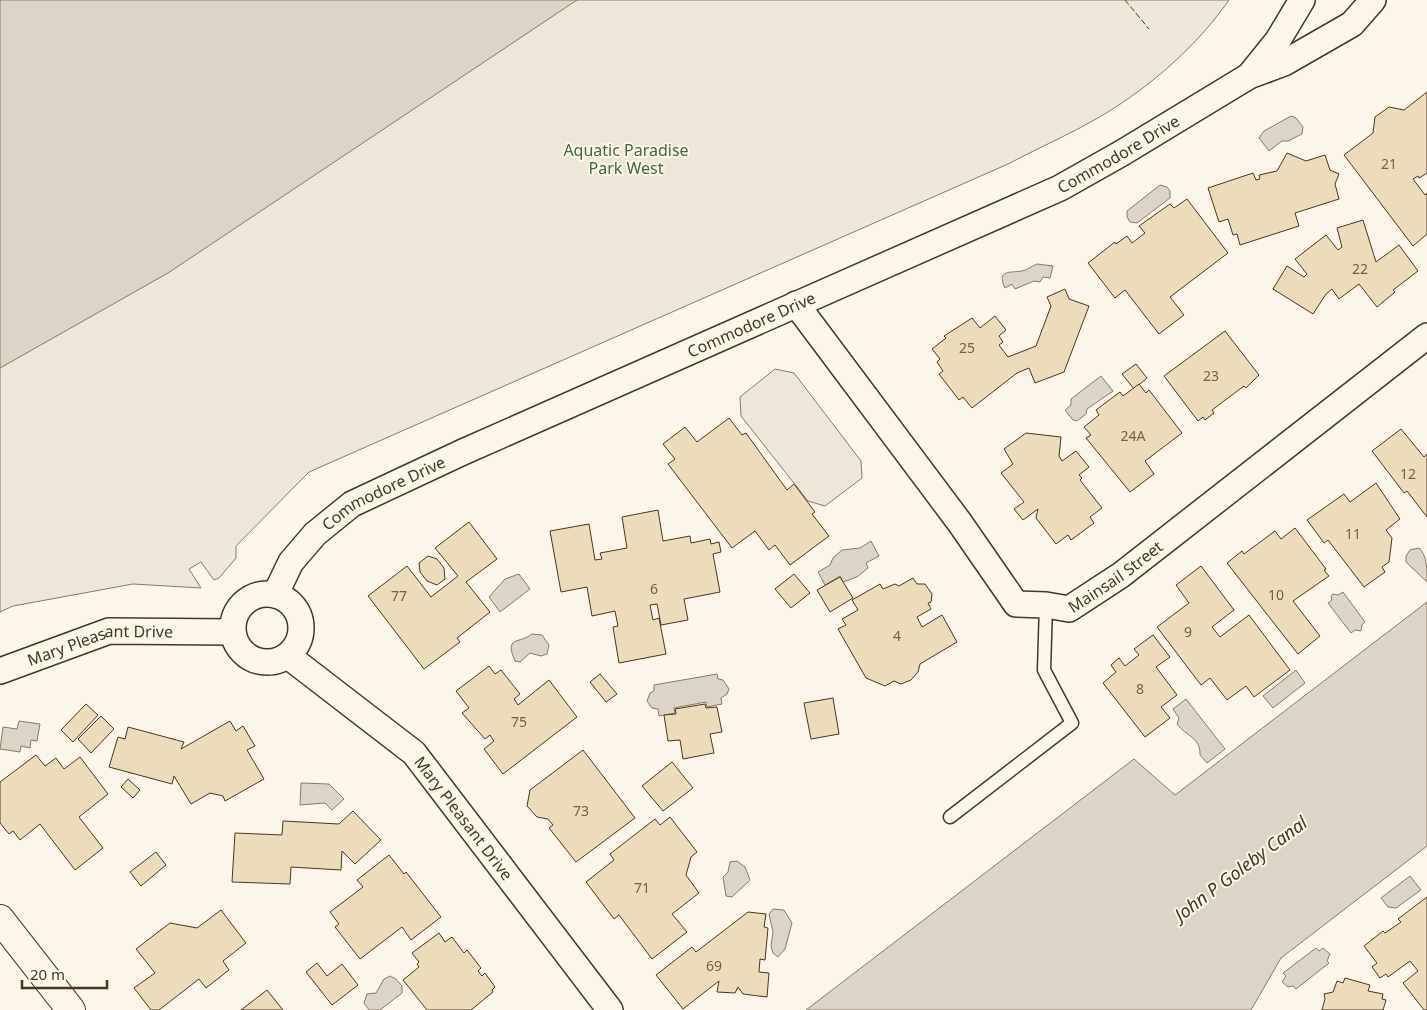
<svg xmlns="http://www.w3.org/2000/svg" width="1427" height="1010" font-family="'Noto Sans',sans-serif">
<rect width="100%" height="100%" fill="#fbf6e9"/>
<g fill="#ede6d9" stroke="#887966">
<path d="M397,0H1229C1197,46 1151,86 1103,115C1073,133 1040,147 1008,164L309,472L236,546V558L219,578L214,580L201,562L189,569L201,588L133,584L13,606L0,612V123Z"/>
<polygon points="775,369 794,373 861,461 862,478 825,506 808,501 741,416 740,397"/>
</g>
<g fill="#dcd4c6" stroke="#887966">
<polygon points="0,0 577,0 168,273 0,368"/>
<polygon points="1291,116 1296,118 1303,127 1302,134 1288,141 1282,141 1269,151 1259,138 1264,131"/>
<polygon points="1160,185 1167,187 1170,191 1170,198 1137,223 1130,222 1127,217 1127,211"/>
<path d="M1037,264L1053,266L1050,278L1043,277L1040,282L1034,281L1015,289L1012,284L1005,288C996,269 1011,273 1022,271C1027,270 1032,266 1037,264Z"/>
<polygon points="1101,376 1113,391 1087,409 1086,414 1077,421 1073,420 1065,410 1071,405 1071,399"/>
<polygon points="871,541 879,556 866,563 868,568 857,577 843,582 840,576 825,585 818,572 830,565 833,558 842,550 860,548"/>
<path d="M1419,548C1427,555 1427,569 1427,582L1406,562V556L1410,550Z"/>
<polygon points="519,574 530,589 500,612 489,597 505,579"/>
<polygon points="1343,592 1365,622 1362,625 1361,631 1355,630 1351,633 1328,603 1332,600 1331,596 1333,594 1338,595"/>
<polygon points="1427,602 1427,846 1281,958 1251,1010 806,1010 1134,759 1175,795"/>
<path d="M532,634L542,635L549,645L547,654L541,656L530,653L520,662L515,661C504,636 519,644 532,634Z"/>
<polygon points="1296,670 1305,683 1273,708 1263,696"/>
<polygon points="717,674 718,679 723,680 729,689 727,694 721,698 722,704 707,707 706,702 674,708 675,713 659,716 658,709 652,708 647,701 650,693 654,691 654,685"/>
<path d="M1186,699L1225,749L1207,763L1200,755C1201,738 1186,736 1177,724L1179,718L1173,709Z"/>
<polygon points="19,721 40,724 37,741 31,740 30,748 21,746 20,752 0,749 3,727 17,729"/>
<polygon points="301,783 329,784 344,799 332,810 325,803 300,805"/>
<polygon points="737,861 745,867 750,880 732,897 726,896 723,877 728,872 730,862"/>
<polygon points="1410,876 1421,890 1396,908 1388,907 1381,898"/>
<polygon points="773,909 784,910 792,923 785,949 778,957 773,953 771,946 773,932 769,914"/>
<polygon points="1316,948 1319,951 1323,948 1330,954 1327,961 1329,963 1296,989 1293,986 1288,987 1282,982 1286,976 1283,973"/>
<polygon points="390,976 396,979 402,986 402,993 380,1010 369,1010 364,1003 367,994 376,993 384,979"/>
</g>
<g fill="#ecdcbc" stroke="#4a3520">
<polygon points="1427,92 1427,173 1419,178 1418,176 1413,179 1425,195 1427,193 1427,234 1413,246 1344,155 1373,133 1375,117 1389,107 1404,110"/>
<polygon points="1287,153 1306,161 1325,155 1330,170 1339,174 1335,184 1339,199 1295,213 1299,226 1240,245 1237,234 1233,235 1228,219 1219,222 1208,188 1253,173 1256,180 1260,179 1259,175 1277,171"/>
<polygon points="1187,199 1228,253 1170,297 1184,315 1159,334 1125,290 1115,298 1088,263 1115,242 1116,244 1127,236 1132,243 1145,233 1139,226 1170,204 1174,208"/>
<polygon points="1363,220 1376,262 1399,245 1418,271 1393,290 1395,292 1377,307 1359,284 1339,299 1332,289 1326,294 1313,314 1273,289 1287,266 1304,277 1307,274 1295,259 1326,235 1338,250 1342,247 1337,228"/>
<polygon points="1065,289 1069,299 1089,306 1064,372 1035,383 1029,368 1017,373 972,408 963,397 959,400 939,374 943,371 937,362 940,359 932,349 946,338 944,336 972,318 980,328 995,316 1006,330 999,336 1003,342 999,345 1008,357 1036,346 1051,306 1047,297"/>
<polygon points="1225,331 1259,375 1246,388 1244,386 1212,410 1214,413 1205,420 1203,417 1198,421 1164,376"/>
<polygon points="1136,364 1147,378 1134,389 1122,374"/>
<polygon points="1139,384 1146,393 1149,390 1182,433 1145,461 1154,474 1130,492 1086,438 1091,435 1084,427 1099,415 1096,410 1120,392 1123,396"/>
<polygon points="729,418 742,435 746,433 787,490 794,484 815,512 812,514 829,536 790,565 775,545 769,550 755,531 732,548 668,464 675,459 663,444 685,427 697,442"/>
<polygon points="1401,429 1424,457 1427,454 1427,517 1407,491 1404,493 1372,451"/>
<polygon points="1026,433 1061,437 1059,456 1062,461 1076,451 1089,467 1079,475 1082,478 1080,480 1102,508 1090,517 1094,523 1071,540 1068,535 1056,544 1036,518 1038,509 1023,520 1014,509 1024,502 1001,473 1013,464 1004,449"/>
<polygon points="1376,483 1400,519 1386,530 1392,538 1389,562 1382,567 1385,572 1364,587 1328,540 1324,543 1307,520 1344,494 1350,502"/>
<polygon points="658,510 663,541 690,536 691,543 710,539 711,544 719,542 721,552 713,554 720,592 684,599 688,620 661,625 657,604 650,605 653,620 659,618 666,654 619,663 613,627 618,626 615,611 592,616 587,587 561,592 550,531 589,524 595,560 602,559 600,553 627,548 622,517"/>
<polygon points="469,522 497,559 466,582 490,612 457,638 460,642 424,669 368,596 407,566 431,597 458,576 435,548"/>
<polygon points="1295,528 1326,569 1324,570 1329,576 1293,601 1320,636 1298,654 1227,563 1242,551 1244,554 1275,531 1281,539"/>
<polygon points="428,556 437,559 444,568 445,579 437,585 427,581 420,572 419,563"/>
<polygon points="1201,566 1234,610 1212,627 1220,637 1249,615 1290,670 1254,697 1246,686 1227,700 1210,678 1201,685 1157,627 1189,603 1176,585"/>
<polygon points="794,574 810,593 791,608 775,589"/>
<polygon points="840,577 853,598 830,612 817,590"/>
<polygon points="913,578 917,584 925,584 932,594 931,602 928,603 931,609 917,617 922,627 942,615 957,642 920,664 918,672 911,680 901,684 894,681 885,686 866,678 838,629 846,625 842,619 858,610 852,600 880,584 883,589 895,584 899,586"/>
<polygon points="1153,635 1170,657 1156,667 1177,695 1161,707 1170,718 1145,737 1103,683 1116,672 1111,665 1119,658 1125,666 1139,655 1134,649"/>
<polygon points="489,666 495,674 501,670 520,694 514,699 518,705 549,680 577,717 503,774 484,749 494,741 490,735 485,739 462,713 469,708 456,691"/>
<polygon points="600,674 617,694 606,702 590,682"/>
<polygon points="833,698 839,734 811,739 804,703"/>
<polygon points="86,704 98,715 73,742 61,730"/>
<polygon points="705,704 706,708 717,707 722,732 710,734 714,753 683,759 680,740 668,741 664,715 676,714 675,709"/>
<polygon points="101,716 114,729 91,753 78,739"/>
<polygon points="230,721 236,731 243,726 255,746 247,750 264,779 225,801 223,796 210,793 191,804 174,776 172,784 109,767 118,737 125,739 128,727 184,742 181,749"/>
<polygon points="583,750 635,818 576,862 549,828 553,825 548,819 537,817 527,806 530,790"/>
<polygon points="36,755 45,766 56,758 64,769 80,757 108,794 79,817 103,848 75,870 40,824 20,840 13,831 9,834 0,823 0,782"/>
<polygon points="672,762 693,788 663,811 642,786"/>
<polygon points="128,779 140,790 133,798 121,787"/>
<polygon points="353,811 381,840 355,864 342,851 341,870 291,867 290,884 232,882 235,833 282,835 283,821 339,824"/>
<polygon points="670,817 697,852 691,857 686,875 699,893 672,914 687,932 652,959 619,915 614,919 586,882 614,860 610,854 655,819 660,825"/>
<polygon points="156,852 166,865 141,886 130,872"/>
<polygon points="389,855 404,874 406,872 441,917 411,940 402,927 360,959 335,927 339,924 330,912 363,887 357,880"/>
<polygon points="1427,897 1427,1010 1424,1010 1403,983 1418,971 1410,961 1388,977 1386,974 1380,978 1372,967 1377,963 1364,946 1383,931 1385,933 1401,922 1398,919"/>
<polygon points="221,910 246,943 223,961 229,970 206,988 199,979 159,1010 151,1010 134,988 155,973 136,949 170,923 197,928"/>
<polygon points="748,912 766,914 764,927 768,928 765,960 760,959 759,972 769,973 767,997 743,994 738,987 735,993 717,992 719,981 683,1009 656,975 692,947 696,952"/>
<polygon points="439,933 445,942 452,937 464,953 467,950 481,968 478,971 482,976 485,973 495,987 492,990 493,992 471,1010 427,1010 403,980 419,967 417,964 419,962 412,953"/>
<polygon points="317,963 327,976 342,964 358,985 332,1005 306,972"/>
<polygon points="1345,978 1370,985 1368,991 1383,994 1382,999 1386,1000 1383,1010 1322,1010 1325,999 1324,994 1333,992 1337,981 1343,983"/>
<polygon points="267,990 283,1010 241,1010"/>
</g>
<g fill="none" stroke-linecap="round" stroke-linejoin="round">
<g stroke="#4a3520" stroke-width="15">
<polyline id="lane" points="950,817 1072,723 1044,670 1046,605"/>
</g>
<g stroke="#4a3520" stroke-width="28">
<g id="street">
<polyline points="1249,76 1278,40 1302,0"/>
<path id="s1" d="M796,304L960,523L1016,604L1046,605L1069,609L1121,575L1427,336"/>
<circle cx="267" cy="628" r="34"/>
<path id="s2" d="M275,595L291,562L315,534L352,504L463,452L1060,188L1122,153L1249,76L1284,63L1352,24L1373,0"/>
<path id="s3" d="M288,656L414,753L610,1010"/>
<path id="s4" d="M0,671L109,631L232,632"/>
</g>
</g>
<g stroke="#4a3520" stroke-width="30">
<polyline id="secondary" points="0,919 71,1010"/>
</g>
<use href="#lane" stroke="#fbf6e9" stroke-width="12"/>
<use href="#street" stroke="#fbf6e9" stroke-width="25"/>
<use href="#secondary" stroke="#fbf6e9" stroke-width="28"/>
<polyline stroke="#4a3520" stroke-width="1" stroke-dasharray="6 2.5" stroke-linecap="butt" points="1125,0 1149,29"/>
</g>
<g text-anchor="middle" stroke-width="4" stroke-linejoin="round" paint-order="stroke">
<g font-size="14" fill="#725f47">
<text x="1389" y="169">21</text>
<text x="1360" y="274">22</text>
<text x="967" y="353">25</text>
<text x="1211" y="381">23</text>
<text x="1133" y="441">24A</text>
<text x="1408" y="479">12</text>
<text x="1353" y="539">11</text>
<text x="654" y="594">6</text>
<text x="1276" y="600">10</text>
<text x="399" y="601">77</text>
<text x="1188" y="637">9</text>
<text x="897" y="641">4</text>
<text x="1140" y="694">8</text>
<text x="519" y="727">75</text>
<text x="581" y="816">73</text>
<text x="642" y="893">71</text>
<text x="714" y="971">69</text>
</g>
<g font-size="16" fill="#436837" stroke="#fbf6e9">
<text x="626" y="156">Aquatic Paradise<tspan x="626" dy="18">Park West</tspan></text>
</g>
<g font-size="16" fill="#4a3520" stroke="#fbf6e9">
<text dy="6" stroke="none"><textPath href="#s2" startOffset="964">Commodore Drive</textPath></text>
<text dy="6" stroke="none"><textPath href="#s2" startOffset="559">Commodore Drive</textPath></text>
<text dy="6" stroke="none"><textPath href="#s2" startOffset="154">Commodore Drive</textPath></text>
<text dy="6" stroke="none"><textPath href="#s1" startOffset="482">Mainsail Street</textPath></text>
<text dy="6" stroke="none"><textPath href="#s4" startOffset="105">Mary Pleasant Drive</textPath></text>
<text dy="6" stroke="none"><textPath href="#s3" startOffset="241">Mary Pleasant Drive</textPath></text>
</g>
<g font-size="18" font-style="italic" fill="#4a3520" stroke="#fbf6e9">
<text transform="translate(1241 869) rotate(-37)" y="6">John P Goleby Canal</text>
</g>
</g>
<path d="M22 980v8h85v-8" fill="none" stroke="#4a3520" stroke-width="2.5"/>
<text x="30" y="980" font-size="15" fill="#4a3520" stroke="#fbf6e9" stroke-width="4" paint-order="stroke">20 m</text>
</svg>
